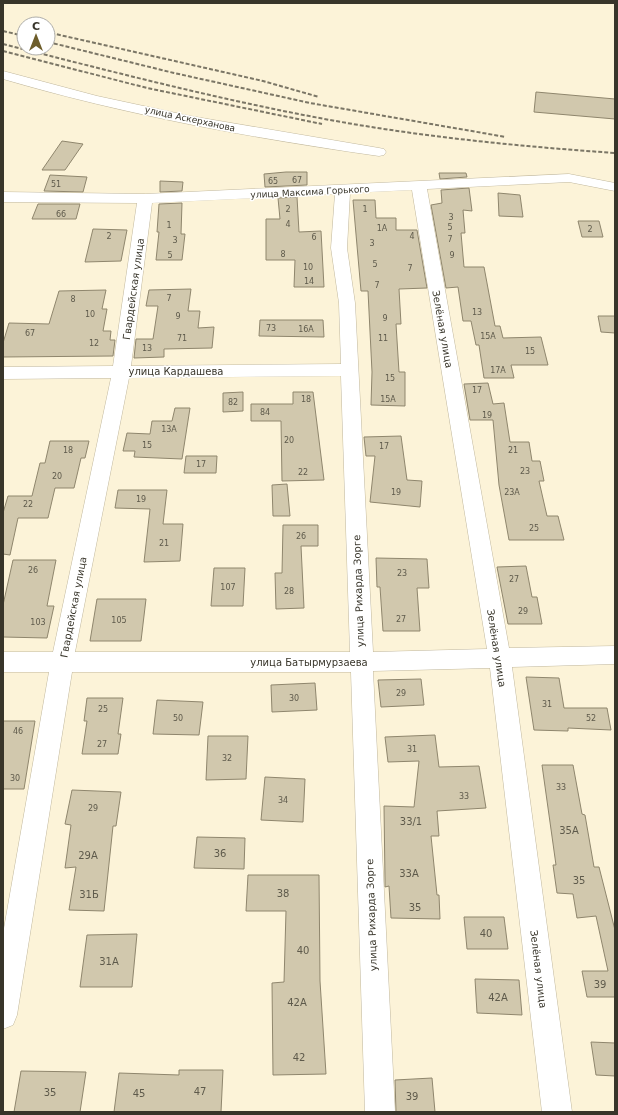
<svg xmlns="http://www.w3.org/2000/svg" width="618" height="1115" font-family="'DejaVu Sans',sans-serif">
<rect width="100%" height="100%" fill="#fcf3d8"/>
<g fill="#d1c8ad" stroke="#8f866d">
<polygon points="536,92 615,99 615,119 534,112"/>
<polygon points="62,141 83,144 65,170 42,170"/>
<polygon points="286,172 307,172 307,185 265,187 264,174"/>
<polygon points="439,173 466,173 467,177 440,179"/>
<polygon points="50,175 87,177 83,192 44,191"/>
<polygon points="160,181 183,182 182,191 160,192"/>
<polygon points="469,188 472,211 463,210 465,233 461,233 464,267 484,267 495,326 500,326 503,338 541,337 548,365 511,365 514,378 484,378 479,345 476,345 471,321 463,321 458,287 446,288 431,205 442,203 441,190"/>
<polygon points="498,193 520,195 523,217 499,216"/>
<polygon points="297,197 299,232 321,231 324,287 294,287 295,260 266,260 266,219 280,219 278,198"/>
<polygon points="353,200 375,200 376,218 396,218 396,230 417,230 427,288 399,289 401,324 396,324 399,372 405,372 405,406 371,405 372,372 368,291 361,291"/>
<polygon points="182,203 181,234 185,234 182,260 156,260 159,232 157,232 159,204"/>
<polygon points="38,204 80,204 76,219 32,219"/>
<polygon points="578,221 599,221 603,237 582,237"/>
<polygon points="93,229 127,230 121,261 85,262"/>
<polygon points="191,289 188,311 200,311 198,328 214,327 212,348 164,349 164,357 134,358 136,339 153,339 158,306 146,306 149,290"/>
<polygon points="106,290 102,309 107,309 103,331 111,331 110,340 115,340 113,356 3,357 3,343 9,323 49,324 59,291"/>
<polygon points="598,316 615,316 615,333 601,332"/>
<polygon points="260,320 323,320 324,337 259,336"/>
<polygon points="488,383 493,404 504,403 510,442 529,442 532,461 540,461 544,481 539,481 547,516 558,516 564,540 509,540 499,485 493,420 470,420 464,384"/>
<polygon points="243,392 243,411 223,412 223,393"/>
<polygon points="293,392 313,392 324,480 282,481 281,421 251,421 251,404 293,404"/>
<polygon points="175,408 190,408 182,459 134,457 135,451 123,451 127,433 150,434 152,421 172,421"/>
<polygon points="401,436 407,480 422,481 420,507 370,502 375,456 366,456 364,437"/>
<polygon points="50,441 89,441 85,458 81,458 74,488 55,488 48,518 18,518 10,555 3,554 3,513 8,496 32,496 40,463 45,463"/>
<polygon points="186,456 217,456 216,473 184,473"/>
<polygon points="287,484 290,516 273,516 272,485"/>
<polygon points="118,490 167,490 163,524 183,524 180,561 144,562 150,509 115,508"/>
<polygon points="283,525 318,525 318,546 301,546 304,608 276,609 275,573 282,573"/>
<polygon points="376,558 427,559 429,588 417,588 420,631 383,631 380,587 377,587"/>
<polygon points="13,560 56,560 47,606 54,606 47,638 3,637 3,605"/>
<polygon points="526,566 532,597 537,597 542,624 508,624 497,567"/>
<polygon points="214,568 245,568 243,606 211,606"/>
<polygon points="97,599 146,599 141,641 90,641"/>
<polygon points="526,677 559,678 564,708 607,708 611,730 568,728 568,731 534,730"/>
<polygon points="421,679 424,705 381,707 378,680"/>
<polygon points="315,683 317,710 272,712 271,685"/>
<polygon points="87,698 123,698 118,734 121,734 118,754 82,754 87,721 84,721"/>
<polygon points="157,700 203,702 199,735 153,734"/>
<polygon points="3,721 35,721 24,789 3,789"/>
<polygon points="435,735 439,767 479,766 486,808 437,811 439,836 431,836 437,895 439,895 440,919 391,918 389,886 385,887 385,880 384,806 414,807 419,761 388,762 385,737"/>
<polygon points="208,736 248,736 246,779 206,780"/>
<polygon points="542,765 573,765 582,814 585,815 594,867 599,867 615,930 615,997 587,997 582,971 608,971 596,916 577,918 573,894 557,893 553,865 556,865"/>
<polygon points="265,777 305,779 303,822 261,820"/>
<polygon points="72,790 121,792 116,826 113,826 104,911 69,910 76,867 65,868 71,825 65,824"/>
<polygon points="197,837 245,838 244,869 194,868"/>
<polygon points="248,875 319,875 320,981 326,1074 273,1075 272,983 284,982 286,911 246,911"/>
<polygon points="464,917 504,917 508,949 467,949"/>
<polygon points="137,934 132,987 80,987 87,935"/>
<polygon points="475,979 519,980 522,1015 477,1013"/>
<polygon points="591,1042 615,1043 615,1076 596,1075"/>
<polygon points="179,1070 223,1070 221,1112 114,1112 119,1073 179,1075"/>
<polygon points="21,1071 86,1072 80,1112 14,1112"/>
<polygon points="432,1078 435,1112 396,1112 395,1080"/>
</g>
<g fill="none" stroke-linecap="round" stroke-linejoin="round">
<g stroke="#c1b89e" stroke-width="1">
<g id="minor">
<path d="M3,71L97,96L190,116L379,148L384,149L386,152L384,155L379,156C252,138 126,115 3,79Z"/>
<path d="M569,174L615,183V191L569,182L427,189L509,648L615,646V664L512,667L572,1112H542L490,668L373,671L395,1112H365L351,672H72L17,1015L13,1025L3,1029V934L49,672H3V652H53L111,378L3,379V367L113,366L137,203L3,202V192L145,194ZM412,190L487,649L373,652L355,303L347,248L350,193ZM335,194L331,248L339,303L341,364L131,366L152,203ZM341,376L350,652H75L129,378Z"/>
</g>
</g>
<use href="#minor" fill="#fff" fill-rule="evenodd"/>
<g stroke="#7b7666" stroke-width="2" stroke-dasharray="4 2" stroke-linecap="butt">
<polyline points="3,31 24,36"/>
<polyline points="51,33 263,81 319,97"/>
<polyline points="48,42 174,73 310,103 506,137"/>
<path d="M3,44C106,70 209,97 314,117C413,136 514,146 615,153"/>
<polyline points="3,51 147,88 322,124"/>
</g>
</g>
<g text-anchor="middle" stroke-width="3" stroke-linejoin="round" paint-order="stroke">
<g font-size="8" fill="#5e5a4b">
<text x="297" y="183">67</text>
<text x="273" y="184">65</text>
<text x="56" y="187">51</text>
<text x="288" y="212">2</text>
<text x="365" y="212">1</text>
<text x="61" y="217">66</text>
<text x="451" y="220">3</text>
<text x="288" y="227">4</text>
<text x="169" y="228">1</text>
<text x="450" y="230">5</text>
<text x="382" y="231">1А</text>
<text x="590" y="232">2</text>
<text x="109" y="239">2</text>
<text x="412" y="239">4</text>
<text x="314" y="240">6</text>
<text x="450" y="242">7</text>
<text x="175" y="243">3</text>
<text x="372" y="246">3</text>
<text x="283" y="257">8</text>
<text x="170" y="258">5</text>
<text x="452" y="258">9</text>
<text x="375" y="267">5</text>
<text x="308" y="270">10</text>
<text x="410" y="271">7</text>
<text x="309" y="284">14</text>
<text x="377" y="288">7</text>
<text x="169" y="301">7</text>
<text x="73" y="302">8</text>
<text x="477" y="315">13</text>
<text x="90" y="317">10</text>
<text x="178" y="319">9</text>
<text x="385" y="321">9</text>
<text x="271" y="331">73</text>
<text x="306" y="332">16А</text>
<text x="30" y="336">67</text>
<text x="488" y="339">15А</text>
<text x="182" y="341">71</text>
<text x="383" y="341">11</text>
<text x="94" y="346">12</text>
<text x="147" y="351">13</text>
<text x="530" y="354">15</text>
<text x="498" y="373">17А</text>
<text x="390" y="381">15</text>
<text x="477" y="393">17</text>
<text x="306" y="402">18</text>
<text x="388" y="402">15А</text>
<text x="233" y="405">82</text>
<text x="265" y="415">84</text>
<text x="487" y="418">19</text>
<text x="169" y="432">13А</text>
<text x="289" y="443">20</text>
<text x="147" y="448">15</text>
<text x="384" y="449">17</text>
<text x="68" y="453">18</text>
<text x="513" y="453">21</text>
<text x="201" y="467">17</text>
<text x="525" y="474">23</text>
<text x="303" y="475">22</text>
<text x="57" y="479">20</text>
<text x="396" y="495">19</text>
<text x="512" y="495">23А</text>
<text x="141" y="502">19</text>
<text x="28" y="507">22</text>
<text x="534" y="531">25</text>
<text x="301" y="539">26</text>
<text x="164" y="546">21</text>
<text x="33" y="573">26</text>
<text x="402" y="576">23</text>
<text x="514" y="582">27</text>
<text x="228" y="590">107</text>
<text x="289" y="594">28</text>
<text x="523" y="614">29</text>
<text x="401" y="622">27</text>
<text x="119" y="623">105</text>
<text x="38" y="625">103</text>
<text x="401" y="696">29</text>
<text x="294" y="701">30</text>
<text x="547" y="707">31</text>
<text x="103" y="712">25</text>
<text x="178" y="721">50</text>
<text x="591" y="721">52</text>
<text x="18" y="734">46</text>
<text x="102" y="747">27</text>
<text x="412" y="752">31</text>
<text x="227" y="761">32</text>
<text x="15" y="781">30</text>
<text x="561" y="790">33</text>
<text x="464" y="799">33</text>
<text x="283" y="803">34</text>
<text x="93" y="811">29</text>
</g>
<g font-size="9" fill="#38352a" stroke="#fff">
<text transform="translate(190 119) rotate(12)" y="3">улица Аскерханова</text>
<text transform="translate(310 192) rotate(-3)" y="3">улица Максима Горького</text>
</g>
<g font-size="10" fill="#38352a" stroke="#fff">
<text transform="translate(133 289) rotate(-82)" y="4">Гвардейская улица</text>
<text transform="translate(443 329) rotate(80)" y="4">Зелёная улица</text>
<text x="176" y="375">улица Кардашева</text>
<text transform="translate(358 591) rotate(-92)" y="4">улица Рихарда Зорге</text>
<text transform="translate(73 607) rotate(-79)" y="4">Гвардейская улица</text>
<text transform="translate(497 648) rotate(81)" y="4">Зелёная улица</text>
<text x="309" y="666">улица Батырмурзаева</text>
<text transform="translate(371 915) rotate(-92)" y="4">улица Рихарда Зорге</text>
<text transform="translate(539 969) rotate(83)" y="4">Зелёная улица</text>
</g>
<g font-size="10" fill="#5e5a4b">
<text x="411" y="825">33/1</text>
<text x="569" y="834">35А</text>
<text x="220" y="857">36</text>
<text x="88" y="859">29А</text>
<text x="409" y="877">33А</text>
<text x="579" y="884">35</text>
<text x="283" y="897">38</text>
<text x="89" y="898">31Б</text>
<text x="415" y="911">35</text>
<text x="486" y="937">40</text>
<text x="303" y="954">40</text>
<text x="109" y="965">31А</text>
<text x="600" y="988">39</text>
<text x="498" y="1001">42А</text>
<text x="297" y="1006">42А</text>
<text x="299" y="1061">42</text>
<text x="200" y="1095">47</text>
<text x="50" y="1096">35</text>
<text x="139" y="1097">45</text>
<text x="412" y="1100">39</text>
</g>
</g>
<rect width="618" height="1115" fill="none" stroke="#38352a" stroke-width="8"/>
<g transform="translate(36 36)"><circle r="19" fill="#ffffff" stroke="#afaeaa"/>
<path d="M0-3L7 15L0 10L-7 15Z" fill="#6d5d2a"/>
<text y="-6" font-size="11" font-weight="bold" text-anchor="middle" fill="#38352a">С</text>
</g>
</svg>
